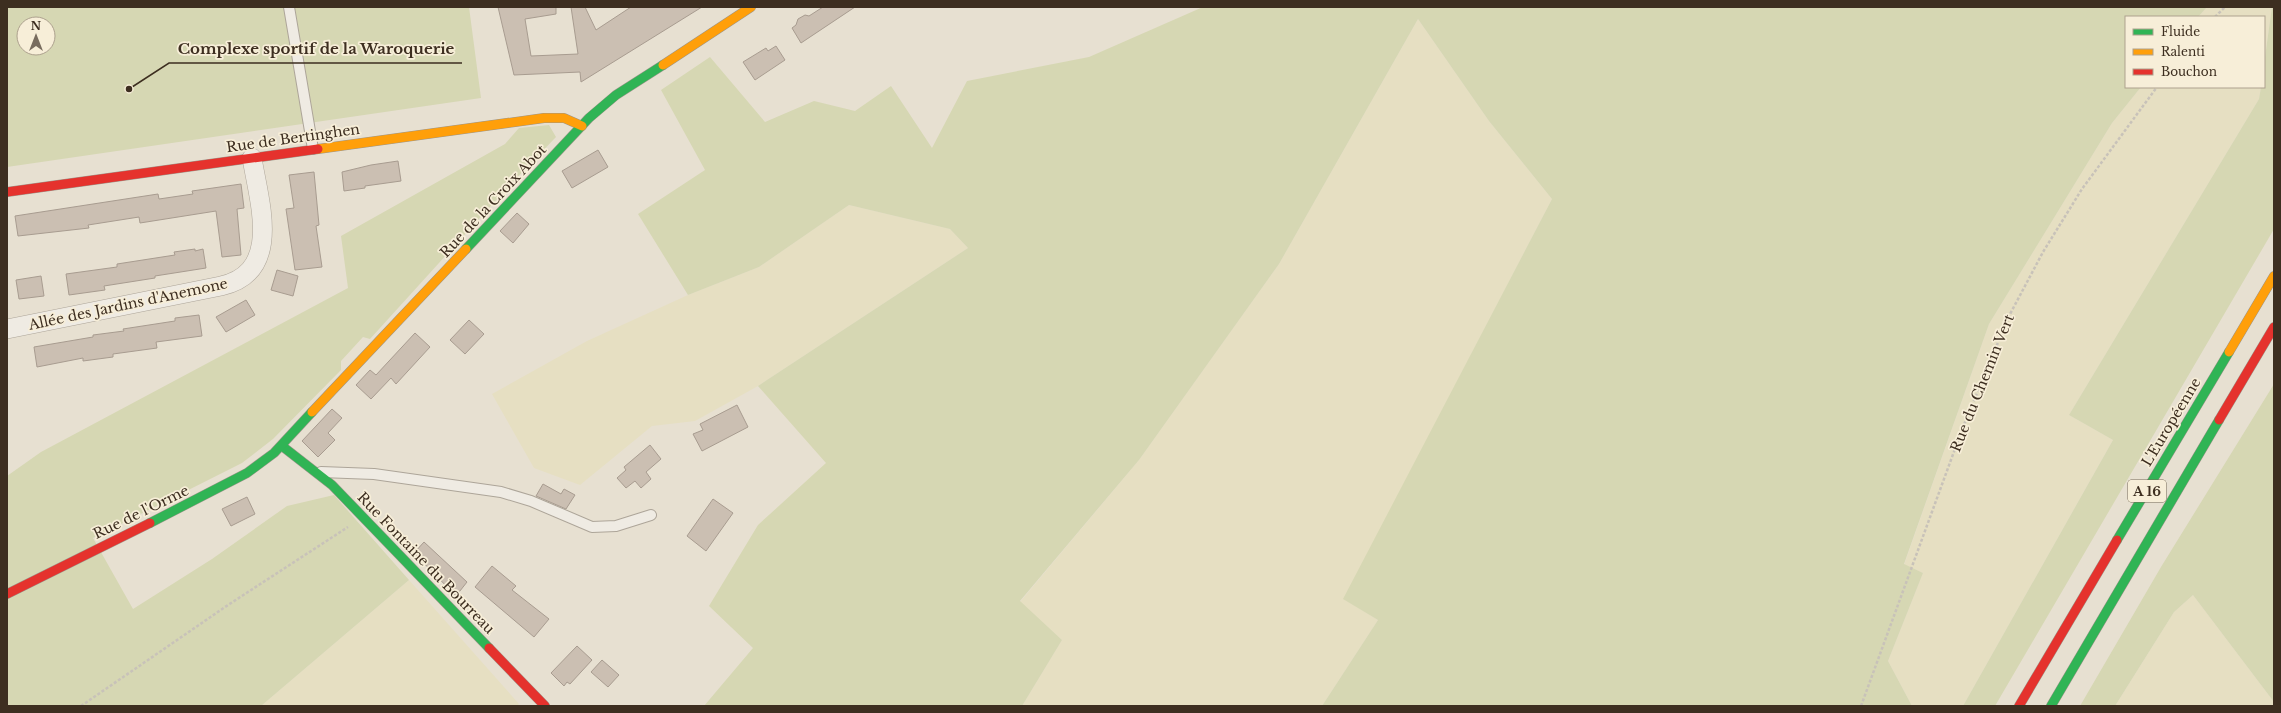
<svg xmlns="http://www.w3.org/2000/svg" width="2281" height="713" font-family="'Libre Baskerville',serif">
<rect width="100%" height="100%" fill="#e7e0d1"/>
<g fill="#e6dfc2">
<polygon points="2207,7 2272,7 2264,64 2264,17 2198,17"/>
<polygon points="1418,19 1489,121 1552,199 1344,599 1378,620 1322,706 1022,706 1062,640 1020,602 1139,460 1279,264"/>
<polygon points="2141,87 2261,87 2259,99 2069,415 2113,440 1963,706 1912,706 1888,661 1923,573 1904,565 1989,324 2112,123"/>
<polygon points="849,205 950,229 968,248 758,386 695,421 652,426 580,485 534,468 492,394 587,341 688,295 759,267"/>
<polygon points="409,580 519,704 517,706 261,706"/>
<polygon points="2193,595 2274,702 2274,706 2115,706 2174,612"/>
</g>
<g fill="#d6d7b3" fill-rule="evenodd">
<path d="M7,7H469L481,98L7,167ZM24,24H48V48H24Z"/>
<polygon points="1203,7 2207,7 2198,17 2126,17 2126,87 2141,87 2112,123 1989,324 1904,564 1923,573 1888,661 1912,706 1322,706 1378,620 1343,599 1552,199 1489,121 1418,19 1279,264 1139,460 1020,601 1062,640 1022,706 704,706 753,648 709,606 758,525 826,463 758,386 968,248 950,229 849,205 759,267 688,295 638,214 705,170 661,90 710,57 765,122 814,101 855,111 891,86 932,148 967,81 1089,57"/>
<polygon points="2272,7 2274,7 2274,229 1995,706 1963,706 2113,440 2069,415 2259,99 2261,87 2264,87 2264,64"/>
<polygon points="549,125 556,137 507,188 370,339 363,337 341,361 341,370 273,439 242,463 93,538 133,609 212,559 287,506 334,495 409,580 261,706 7,706 7,476 41,452 348,288 341,236 505,144 519,128"/>
<polygon points="2274,384 2274,702 2193,595 2174,612 2115,706 2080,706 2161,567"/>
</g>
<g fill="#cbbfb2" stroke="#a89c90">
<polygon points="498,7 556,7 556,14 525,19 531,56 578,54 571,7 585,7 596,30 631,7 702,7 581,82 580,72 514,75"/>
<polygon points="823,7 855,7 801,43 792,28 796,25 798,19 805,15 809,16"/>
<polygon points="776,46 785,60 755,80 743,62 766,48 768,51"/>
<polygon points="598,150 608,167 572,188 562,171"/>
<polygon points="398,161 401,181 365,186 365,188 344,191 342,172 371,165"/>
<polygon points="314,172 319,225 316,226 322,267 295,270 286,209 294,208 289,175"/>
<polygon points="241,184 244,208 237,209 241,255 222,257 216,211 140,223 139,217 88,225 89,228 18,236 15,216 158,194 159,199 193,194 192,191"/>
<polygon points="517,213 529,224 513,243 500,231"/>
<polygon points="195,249 195,251 203,249 206,268 155,276 155,278 104,286 105,290 69,295 66,274 117,267 117,264 175,255 174,252"/>
<polygon points="277,270 298,276 293,296 271,290"/>
<polygon points="41,276 44,296 19,299 16,280"/>
<polygon points="246,300 255,315 226,332 216,317"/>
<polygon points="199,315 202,336 156,342 157,348 113,354 113,357 83,361 83,358 37,367 34,347 93,337 93,335 124,331 123,329 175,321 175,318"/>
<polygon points="469,320 484,334 465,354 450,340"/>
<polygon points="415,333 430,347 396,384 391,378 371,399 356,385 370,370 376,375"/>
<polygon points="737,405 748,427 702,451 693,434 703,430 700,424"/>
<polygon points="332,409 342,418 328,433 335,440 318,457 302,441"/>
<polygon points="650,445 661,459 646,472 651,479 641,488 635,481 626,488 617,478 626,470 624,467"/>
<polygon points="543,484 561,494 564,489 575,495 566,509 536,496"/>
<polygon points="247,497 255,514 231,526 222,509"/>
<polygon points="713,499 733,513 706,551 687,536"/>
<polygon points="424,542 467,582 456,596 414,553"/>
<polygon points="492,566 516,586 512,590 549,619 534,637 475,587"/>
<polygon points="577,646 592,660 570,684 567,682 564,686 551,673"/>
<polygon points="602,660 619,675 608,687 591,672"/>
</g>
<g fill="none" stroke-linecap="round" stroke-linejoin="round">
<g stroke="#ada599" stroke-width="12">
<g id="lane">
<polyline points="289,7 313,149"/>
<polyline points="321,472 374,474 501,492 531,501 592,527 616,526 651,515"/>
</g>
</g>
<g stroke="#ada599" stroke-width="20">
<path id="street" d="M7,329L221,286C283,272 259,202 252,158"/>
</g>
<g stroke="#9c958a" stroke-width="10">
<g id="fast">
<polyline points="466,249 589,118 616,95 663,65"/>
<polyline points="282,446 332,485 489,648"/>
<polyline points="150,523 247,473 274,453 312,412"/>
<polyline points="2117,540 2229,352"/>
<polyline points="2051,706 2219,420"/>
</g>
</g>
<g stroke="#9c958a" stroke-width="10">
<g id="slow">
<polyline points="663,65 751,7"/>
<polyline points="318,149 544,118 564,118 582,126"/>
<polyline points="2229,352 2274,276"/>
<polyline points="312,412 466,249"/>
</g>
</g>
<g stroke="#9c958a" stroke-width="10">
<g id="jam">
<polyline points="7,192 318,149"/>
<polyline points="2219,420 2274,327"/>
<polyline points="7,594 150,523"/>
<polyline points="489,648 545,706"/>
<polyline points="2019,706 2117,540"/>
</g>
</g>
<g stroke="#c8c2b9" stroke-width="2.5" stroke-dasharray="3 2" stroke-linecap="butt">
<polyline points="2215,17 2225,7"/>
<polyline points="81,706 228,605 348,527"/>
<polyline points="1861,706 1963,427 2009,316 2043,252 2082,189 2157,87"/>
</g>
<use href="#lane" stroke="#efebe3" stroke-width="10"/>
<use href="#street" stroke="#efebe3" stroke-width="19"/>
<use href="#fast" stroke="#30b455" stroke-width="9"/>
<use href="#slow" stroke="#ff9f0a" stroke-width="9"/>
<use href="#jam" stroke="#e5322d" stroke-width="9"/>
</g>
<g text-anchor="middle" stroke-width="3.5" stroke-linejoin="round" paint-order="stroke">
<rect fill="#f7eed8" stroke="#756857" stroke-width="1" x="2128" y="480" width="38" height="22" rx="3"/>
<g font-size="13" font-weight="bold" fill="#3d2e20">
<text x="2147" y="496">A 16</text>
</g>
<g font-size="14" fill="#3d2e20" stroke="#f7eed8">
<text transform="translate(293 138) rotate(-8)" y="5">Rue de Bertinghen</text>
<text transform="translate(493 201) rotate(-47)" y="5">Rue de la Croix Abot</text>
<text transform="translate(128 304) rotate(-12)" y="5">Allée des Jardins d'Anemone</text>
<text transform="translate(1982 383) rotate(-68)" y="5">Rue du Chemin Vert</text>
<text transform="translate(2171 422) rotate(-59)" y="5">L'Européenne</text>
<text transform="translate(141 512) rotate(-26)" y="5">Rue de l'Orme</text>
<text transform="translate(426 563) rotate(46)" y="5">Rue Fontaine du Bourreau</text>
</g>
</g>
<path fill="none" stroke="#3d2e20" stroke-width="1.5" d="M129 89L169 63H462"/>
<circle fill="#3d2e20" stroke="#f7eed8" stroke-width="1.5" cx="129" cy="89" r="4"/>
<g font-size="15" text-anchor="middle" font-weight="bold" fill="#3d2e20" stroke="#f7eed8" stroke-width="3.5" stroke-linejoin="round" paint-order="stroke">
<text x="316" y="54">Complexe sportif de la Waroquerie</text>
</g>
<rect width="2281" height="713" fill="none" stroke="#3d2e20" stroke-width="16"/>
<rect x="2125" y="16" width="140" height="72" fill="#f7eed8" stroke="#ada18e"/>
<rect x="2133" y="29" width="20" height="6" fill="#30b455" stroke="#ada18e"/>
<text x="2161" y="36" font-size="12" fill="#3d2e20">Fluide</text>
<rect x="2133" y="49" width="20" height="6" fill="#ff9f0a" stroke="#ada18e"/>
<text x="2161" y="56" font-size="12" fill="#3d2e20">Ralenti</text>
<rect x="2133" y="69" width="20" height="6" fill="#e5322d" stroke="#ada18e"/>
<text x="2161" y="76" font-size="12" fill="#3d2e20">Bouchon</text>
<g transform="translate(36 36)"><circle r="19" fill="#f7eed8" stroke="#ada18e"/>
<path d="M0-3L7 15L0 10L-7 15Z" fill="#786c5e"/>
<text y="-6" font-size="11" font-weight="bold" text-anchor="middle" fill="#3d2e20">N</text>
</g>
</svg>
